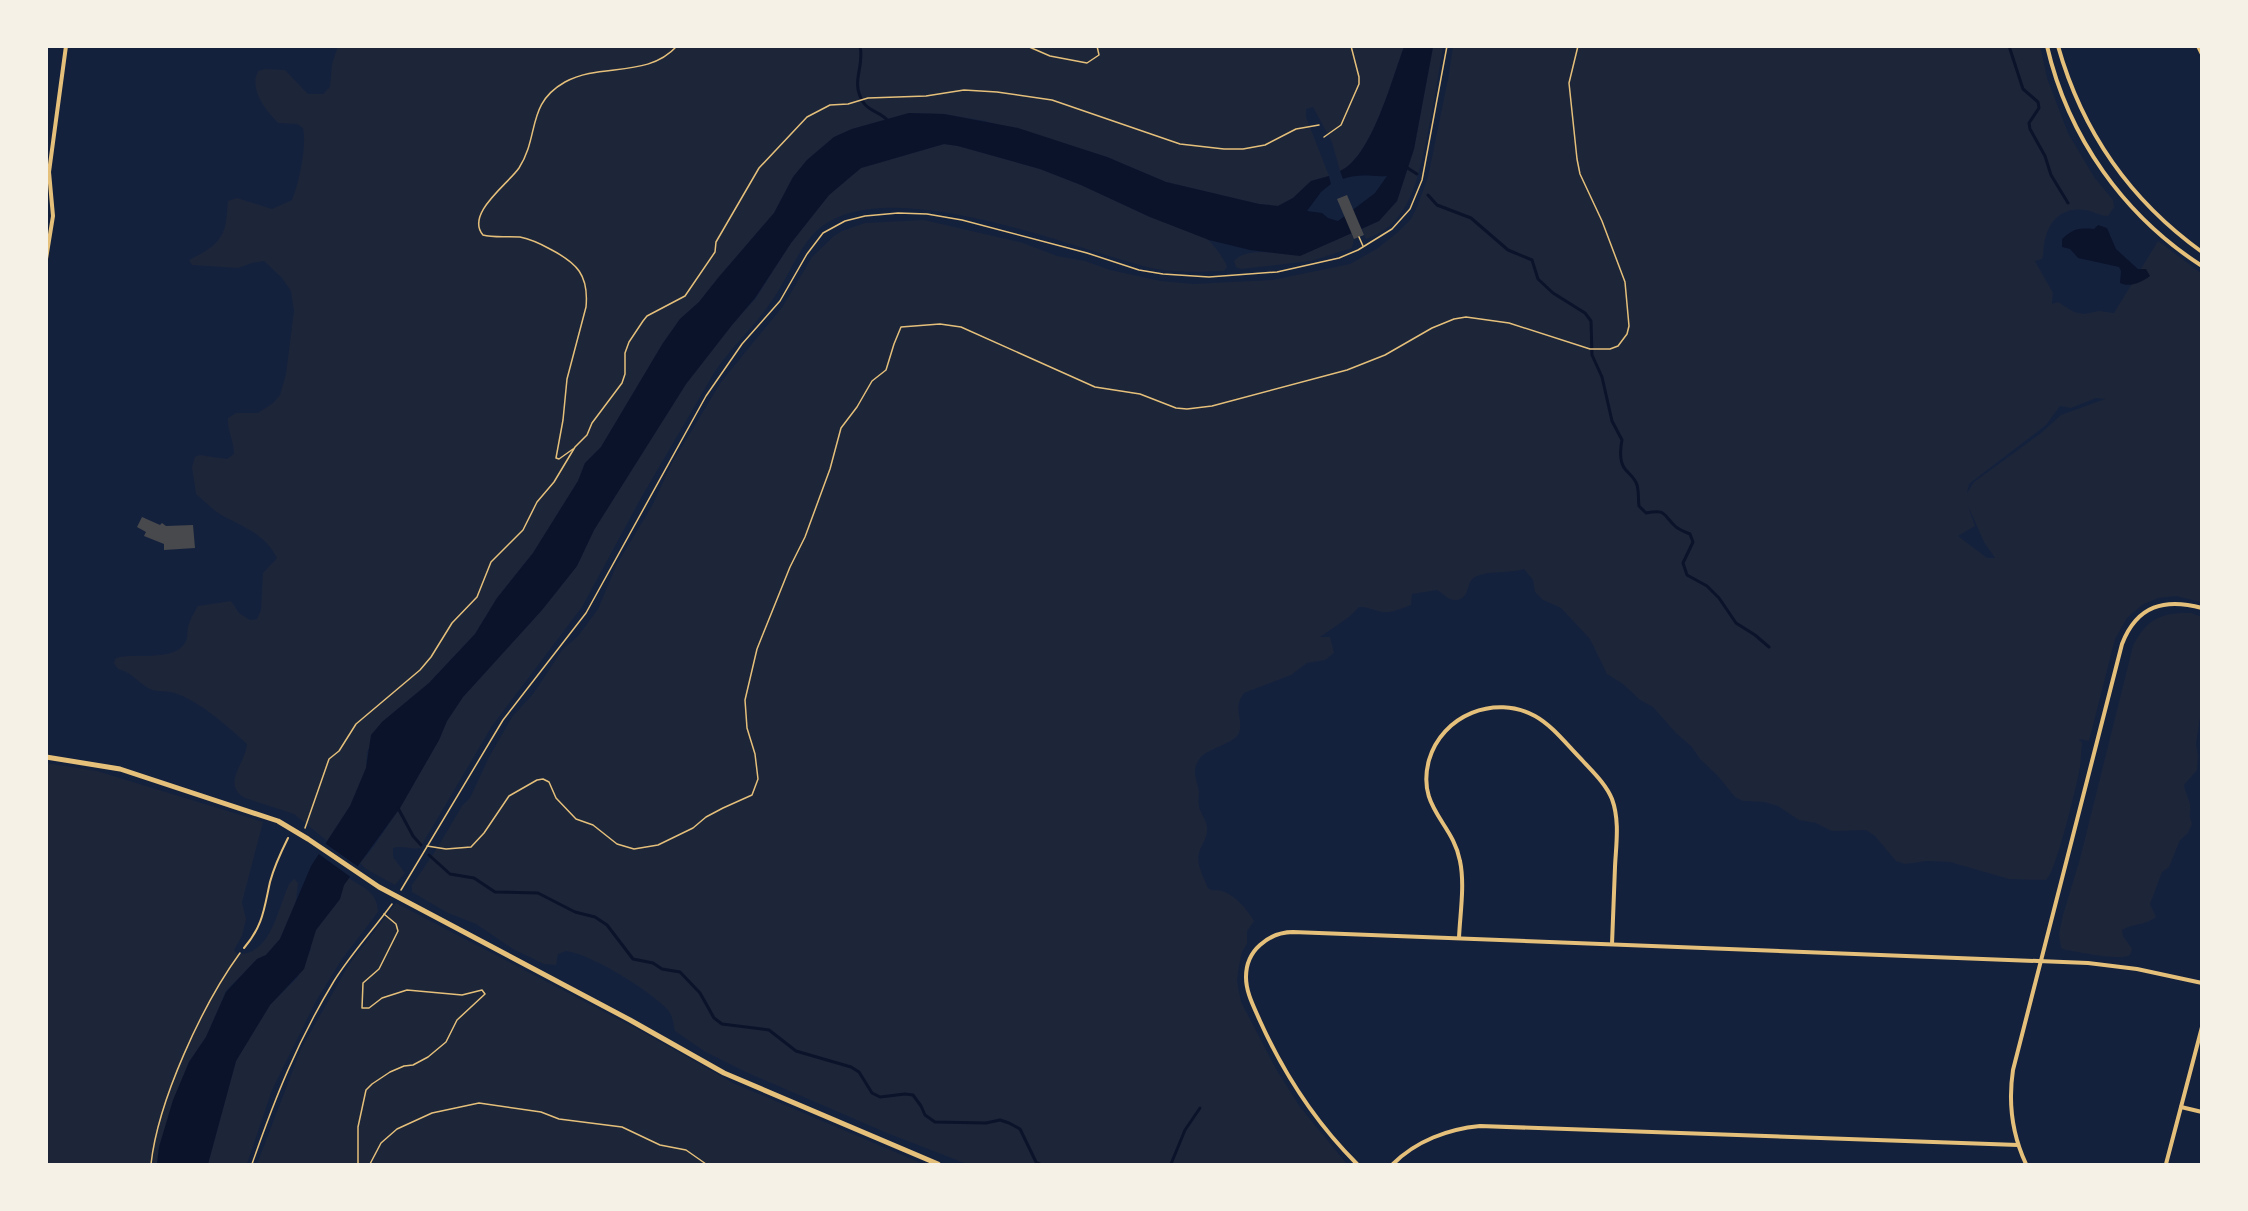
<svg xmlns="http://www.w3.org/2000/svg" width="2248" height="1211" font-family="Barlow,sans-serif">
<rect width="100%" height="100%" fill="#14213d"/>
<g fill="#1d2539" fill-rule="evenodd">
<path d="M338,46L1404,47C1392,78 1372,157 1340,171L1332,142L1313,107L1306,109V117L1329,176L1311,181L1293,198L1278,206L1259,204L1166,182L1107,157L985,121L944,114L909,113L852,129L834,137L807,160L793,177L774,213L718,278L699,302L680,319L663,343L601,447L585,463L578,481L533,553L497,598L475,634L429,683L382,722L367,752L366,768L350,806L327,841L294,814L245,798C221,784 245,765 247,744C226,725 202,703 175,693C166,690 156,693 148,688C136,681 132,672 118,669L114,663L116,658C135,652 176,663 186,641C188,637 187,631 188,627C190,619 194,613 198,606L231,601L239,613L250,620L257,619L261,610L263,573L277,558C262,529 238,527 214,510C208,505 202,499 196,494L192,467L195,457L200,455L227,459L234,454C234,441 227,431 228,418L236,413H258L273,403L280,395L286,374L294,311L291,291L282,278L264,261L252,263L238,268L192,265L189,260C203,253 218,246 224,230C227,222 227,210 228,201L237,198L272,209L292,200C299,183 307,146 303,128L297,124L278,123C265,109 249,90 258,71L265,69L285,70L308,94H323L330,87L332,64Z"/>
<path d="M2040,46L2047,78L2068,133L2094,177L2113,200L2114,207L2108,216C2100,216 2093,211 2085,210C2062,206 2047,222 2044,245C2043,250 2044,254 2042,259L2035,261L2053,293L2052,304L2058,302L2074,312L2084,314L2099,311L2114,313L2158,241L2201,273V602L2176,596L2158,598L2142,605L2127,618L2115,639L2089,741L2079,739L2082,743C2081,751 2081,759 2080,767C2077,784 2056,873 2046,880L2009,879L1950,862L1927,861L1905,864L1896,861L1875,836L1866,830L1832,831L1816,823L1799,820L1778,806L1764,802L1743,801L1735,797L1718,776L1700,759L1692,747L1676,733L1653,707L1640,700L1623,684L1607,674L1590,639L1561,608L1543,600L1535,592L1533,580L1524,569C1509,574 1492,570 1477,576C1465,580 1471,598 1457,600C1447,601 1445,594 1437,590L1412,594L1411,605C1398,610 1388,615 1375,610C1368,608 1366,607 1359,607L1349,617L1320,637H1330L1334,653L1325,660L1307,663L1291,675L1244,693C1232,709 1244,719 1239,733C1235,743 1210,748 1201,757C1190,770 1197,779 1199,792C1199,796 1198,801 1199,806C1200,813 1206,819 1207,827C1208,838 1202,843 1199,853C1196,864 1204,878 1208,888C1213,892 1216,889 1222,891C1235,895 1247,909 1254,921L1247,931V944L1242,952L1239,966L1237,981L1241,1002L1276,1069L1300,1107L1347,1164H967L887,1133L748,1073L704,1051L675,1031C673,1024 673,1015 667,1009C647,989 593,955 566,951L558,954L556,965L544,964L513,949L476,924L448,913L412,892V885L436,850L462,806L470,798L489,757L512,717L533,694L562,650L578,636L598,609L617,564L652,506L672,463L721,382L783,306L812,257L834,236L842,231L865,223L924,220L1023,243L1057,256L1085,261L1110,270L1161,281L1193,284L1272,280L1350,264L1378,248L1398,232L1411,219L1417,207L1428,177L1448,79L1453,47ZM2096,398L2105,399L2061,415L2040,434L1974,482L1967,493L1969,484L2046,425L2060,406L2071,408ZM1968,506L1984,542L1995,558H1987L1958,536L1975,526Z"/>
<path d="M1433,47H1443C1438,77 1433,107 1427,137C1418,177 1411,224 1366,239L1362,229L1379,221L1397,201L1414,149Z"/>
<path d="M944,144L958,146L1040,169L1081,185L1150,217L1204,236C1211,241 1225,259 1227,267L1224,271C1199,272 1171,273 1147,267C1069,247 890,173 821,227C800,243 788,279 771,302C754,327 731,347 714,373L641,498L582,607L492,726L420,848C410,850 403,845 393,848V857L405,873L395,885L366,869L360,863L371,850L400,808L439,740L447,721L463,697L542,610L577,566L594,530L686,384L732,325L756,298L791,243L829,195L861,168Z"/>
<path d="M1351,233L1354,239L1352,248L1311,261L1241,269L1236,267L1234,261C1248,245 1280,255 1298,255C1303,255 1343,237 1351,233Z"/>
<path d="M2191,613L2202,617V705L2196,744L2198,756L2197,770L2184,785C2185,793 2189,798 2190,804C2191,813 2188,813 2192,824L2188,833L2180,840L2169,867L2162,872L2150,904L2156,917C2145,926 2133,923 2122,930L2123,936L2132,949L2130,955C2119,961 2080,952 2066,950L2061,948L2059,934L2063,915L2080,859L2133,646C2146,619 2162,612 2191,613Z"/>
<path d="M46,763L97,771L263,822L242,902L246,919L242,936L234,950L237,954C271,956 278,908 289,884L294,879L298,883L296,901L280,939L266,955L257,959L226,991L206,1037L189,1062L159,1147L157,1164H47Z"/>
<path d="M349,878C364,889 377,891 378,912L342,959L316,1001L272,1090L247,1164H208L236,1061L270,1005L297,978L311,949V942L316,930L340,899L344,885Z"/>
<polygon points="396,903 639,1030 733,1083 923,1164 257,1164 301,1049 348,966"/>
</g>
<g fill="#0b132b">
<path d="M1404,47H1433L1414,149L1397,201L1379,221L1300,256L1250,250L1209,240L1150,217L1081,185L1040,169L958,146L944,144L861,168L829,195L791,243L755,298L732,325L686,384L594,530L577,566L542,610L463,697L447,721L439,740L400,808L344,885L340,899L316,930L304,969L270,1005L236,1061L208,1164H157L159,1147L173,1100L189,1062L206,1037L226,992L257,959L266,955L280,939L311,866L350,806L366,768L371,735L382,722L429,683L475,634L497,598L533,553L578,481L585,463L601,447L663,343L680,319L699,302L718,278L774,213L793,177L807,160L834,137L852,129L909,113L944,114L1018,128L1107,157L1166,182L1259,204L1278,206L1293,198L1311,181L1329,176L1331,184L1321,192L1307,211L1322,213L1328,218L1338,221L1375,193L1387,176C1371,177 1360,173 1343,179L1340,171C1372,157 1392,78 1404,47Z"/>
<path d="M2098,225L2107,228L2116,249L2138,269H2146L2150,276C2142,282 2130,288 2120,283L2121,271L2119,267L2078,258L2070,249L2062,247V239C2074,228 2079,228 2094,229Z"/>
</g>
<polygon fill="#14213d" points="323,842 360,868 352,878 316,852"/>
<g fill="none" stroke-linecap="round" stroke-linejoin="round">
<g stroke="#0b132b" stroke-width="3">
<path d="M860,46C865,67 850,81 863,102C869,112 882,112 889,122"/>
<polyline points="2009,46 2023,89 2038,102 2039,108 2029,123 2030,129 2045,156 2051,175 2068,203"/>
<polyline points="1406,167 1417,174"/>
<path d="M1428,195L1437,205L1471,218L1508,250L1532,260L1538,279L1553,293L1585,313L1591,321L1592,355L1602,377L1612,421L1622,440C1620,450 1619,461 1625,469C1630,475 1635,478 1637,485C1639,492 1638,499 1639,506L1646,513C1667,509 1662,514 1676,527C1680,530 1685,532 1690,534L1693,542L1683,563L1687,575L1707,586L1719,598L1736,623L1755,635L1769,647"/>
<polyline points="398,808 413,836 421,845"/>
<polyline points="429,855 450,874 474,878 495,892 538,893 575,912 595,917 607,925 633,959 653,963 662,969 680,972 700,993 714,1018 722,1024 769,1030 796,1051 851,1067 859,1072 872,1093 880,1097 905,1094 913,1095 921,1106 925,1115 935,1122 986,1123 1000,1120 1009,1123 1020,1129 1036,1162 1040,1164"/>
<polyline points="1171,1164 1185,1130 1200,1108"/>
</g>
</g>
<g fill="#48494c">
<polygon points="1347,195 1364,235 1354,239 1337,199"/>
<polygon points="142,517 160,525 162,523 166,526 193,525 195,548 164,550 164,544 144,536 146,532 137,527"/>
</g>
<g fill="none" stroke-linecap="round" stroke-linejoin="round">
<g stroke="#e5c07b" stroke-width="1.5">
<polyline points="1027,46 1050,56 1087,63 1099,55 1097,46"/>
<polyline points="1324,137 1341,125 1359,84 1359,77 1351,46"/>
<polyline points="1359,237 1363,246"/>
<path d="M573,449L559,459L556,458L563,420L567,379L586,307C589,275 577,263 550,249C541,244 530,239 520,237C508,236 493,238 483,235C465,214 508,184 519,168C540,135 526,104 565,82C601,62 647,79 677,46"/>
<polyline points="305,828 329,759 339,751 356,724 420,670 431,657 452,623 477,597 491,562 523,530 537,502 554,482 575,447 587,435 592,423 622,383 625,374 625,353 629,342 643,321 647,316 685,296 715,252 716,242 759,168 807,117 830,105 848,104 868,98 926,96 964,90 997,92 1052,100 1180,144 1224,149 1243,149 1265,145 1296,129 1319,125"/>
<polyline points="427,846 446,849 471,847 484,833 509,796 537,780 543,779 549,782 556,798 576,819 593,825 617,844 634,849 658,845 693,828 706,817 723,808 752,795 758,779 755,754 747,728 745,700 757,649 790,567 805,537 830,469 841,428 857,407 872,381 886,370 894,344 901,327 940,324 961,327 1095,387 1140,394 1176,408 1187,409 1212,406 1347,370 1385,355 1432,328 1454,319 1466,317 1509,323 1590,349 1610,349 1618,346 1627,334 1629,326 1625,282 1602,221 1580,174 1577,159 1569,83 1578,46"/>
<polyline points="401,890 503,720 586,613 706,396 742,344 780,301 807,254 823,233 845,221 865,216 898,213 927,214 962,220 1087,253 1139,270 1163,274 1209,277 1277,272 1339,258 1358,250 1392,229 1410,209 1422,180 1447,46"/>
<path d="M151,1164C158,1101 202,1005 240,953"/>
<path d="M252,1164C275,1098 297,1042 334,981C351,954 373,930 392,904"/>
<polyline points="358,1164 358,1127 366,1090 372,1084 390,1072 404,1066 413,1065 428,1057 446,1042 457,1020 485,994 482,990 462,995 407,990 382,998 369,1008 362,1008 363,983 379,969 398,931 396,924 384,914"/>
<polyline points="370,1164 381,1143 397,1129 432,1113 479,1103 541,1112 559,1119 622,1127 660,1145 686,1150 706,1164"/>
</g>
<path stroke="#e5c07b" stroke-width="2" d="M244,948C263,926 264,909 270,882C274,867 281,852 288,838"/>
<g stroke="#e5c07b" stroke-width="4">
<path d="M2047,46C2068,137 2124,216 2202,266"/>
<path d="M2058,46C2082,131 2131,201 2202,252"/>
<polyline points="2198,46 2202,54"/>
<polyline points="46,259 53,216 49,172 66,46"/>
<path d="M1459,938C1460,914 1465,885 1460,861C1453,822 1416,808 1429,760C1442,715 1495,694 1535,716C1553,726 1567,745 1582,760C1593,772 1606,784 1612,799C1620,821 1616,845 1615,867C1614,893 1613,919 1612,944"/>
<polyline points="2181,1107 2202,1112"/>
<path d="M1357,1164C1316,1123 1284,1074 1260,1021C1254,1007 1246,993 1246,977C1246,965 1251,953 1260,945C1270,936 1280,932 1293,932L2088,963L2137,969L2202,983"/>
<path d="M1393,1164C1416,1141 1448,1129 1480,1126L2018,1145"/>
<path d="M2026,1164C2012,1134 2008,1103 2013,1070L2122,644C2137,605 2165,598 2202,608"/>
<polyline points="2166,1164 2202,1027"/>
</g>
<polyline stroke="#e5c07b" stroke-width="5" points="46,757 120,769 278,821 308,839 379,887 630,1020 724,1073 938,1164"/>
</g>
<rect width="2248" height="1211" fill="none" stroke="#f6f1e7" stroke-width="96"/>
</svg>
